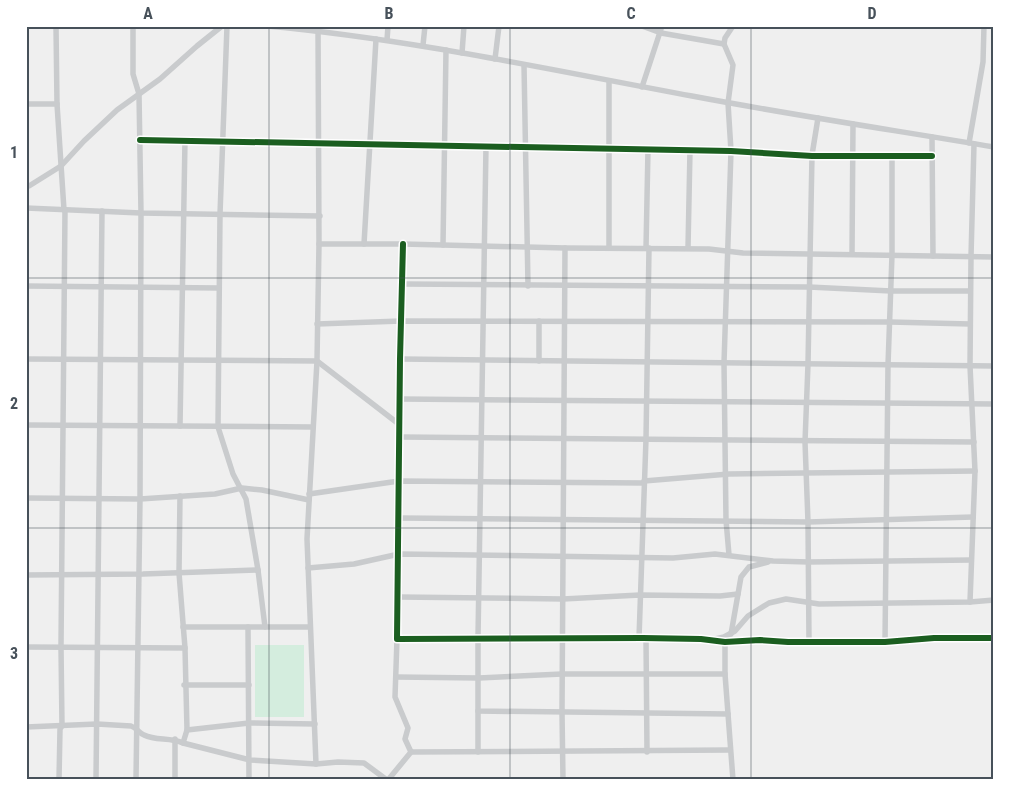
<svg xmlns="http://www.w3.org/2000/svg" width="1020" height="806" font-family="'Roboto Condensed',sans-serif">
<rect width="100%" height="100%" fill="#efefef"/>
<rect fill="#d4edde" x="255" y="645" width="49" height="72"/>
<g fill="none" stroke-linecap="round" stroke-linejoin="round">
<g stroke="#c9cbcd" stroke-width="5.5">
<polyline points="56,26 57,104 64,210"/>
<polyline points="133,26 133,74 139,94 141,213 140,499 136,780"/>
<polyline points="227,26 220,214 218,427 233,474 246,499 258,570 265,627"/>
<path d="M267,26C410,39 551,70 692,96C792,115 893,130 994,147"/>
<polyline points="642,26 661,33 724,44"/>
<polyline points="387,40 388,26"/>
<polyline points="423,45 425,26"/>
<polyline points="462,53 464,26"/>
<polyline points="495,59 499,26"/>
<polyline points="524,65 528,286"/>
<polyline points="642,87 662,26"/>
<polyline points="26,104 57,104"/>
<polyline points="932,137 933,256"/>
<polyline points="140,140 731,151 812,156 932,156"/>
<polyline points="969,143 983,62 984,26"/>
<polyline points="486,146 478,638 478,711 728,714"/>
<polyline points="26,186 29,186 61,166 84,141 117,110 160,79 197,46 222,26"/>
<polyline points="26,208 141,213 320,216"/>
<polyline points="319,244 403,244 565,248 709,249 743,253 994,257"/>
<polyline points="364,244 376,39"/>
<polyline points="403,244 400,359 397,639 643,638 701,639 725,642 760,640 788,642 885,642 934,638 994,638"/>
<polyline points="443,245 446,50"/>
<polyline points="609,248 609,81"/>
<polyline points="646,248 648,149"/>
<polyline points="688,248 690,150"/>
<polyline points="852,254 853,124"/>
<polyline points="402,284 809,287 891,291 970,291"/>
<polyline points="26,286 219,288"/>
<polyline points="317,324 401,321 890,322 970,324"/>
<polyline points="26,359 317,361 400,425"/>
<polyline points="400,359 994,366"/>
<polyline points="539,361 539,321"/>
<polyline points="400,399 994,404"/>
<polyline points="26,425 312,427"/>
<polyline points="180,426 185,140"/>
<polyline points="400,437 974,442"/>
<polyline points="644,481 729,474 975,471"/>
<polyline points="309,494 399,481 644,483"/>
<polyline points="180,496 179,573 185,648 187,730 183,743"/>
<polyline points="26,498 140,499 215,494 242,488 262,490 309,500"/>
<polyline points="399,518 808,522 973,517"/>
<polyline points="729,555 726,520 724,363 731,151 728,103 733,65 724,44 725,38 733,26"/>
<polyline points="308,568 354,564 399,554 673,558 715,554 773,561 809,562 971,560"/>
<polyline points="26,575 143,574 258,570"/>
<polyline points="398,597 563,599 640,595 720,596 738,594"/>
<polyline points="970,602 975,471 970,366 971,257 974,144"/>
<polyline points="183,627 310,627"/>
<polyline points="248,627 249,780"/>
<polyline points="731,634 741,577 749,567 768,562"/>
<polyline points="639,638 646,439 649,248"/>
<polyline points="646,638 647,752"/>
<polyline points="715,639 724,637 735,631 748,616 769,603 786,599 819,604 970,602 994,600"/>
<polyline points="725,642 725,674 733,780"/>
<polyline points="809,642 808,522 805,442 808,364 812,155 818,118"/>
<polyline points="885,642 888,365 892,255 892,156"/>
<polyline points="26,647 185,648"/>
<polyline points="396,677 479,678 562,674 725,674"/>
<polyline points="184,685 249,685"/>
<path d="M26,727L97,724L131,726C137,728 139,733 144,735C156,741 170,737 183,743L250,760L316,764L338,762L364,763L387,780"/>
<polyline points="187,730 249,723 315,724"/>
<polyline points="175,739 175,780"/>
<polyline points="411,752 730,750"/>
<polyline points="478,752 478,711"/>
<polyline points="316,764 307,539 317,361 319,244 318,26"/>
<polyline points="59,780 60,729 62,726 61,647 65,210"/>
<polyline points="96,780 102,211"/>
<polyline points="388,780 411,752 405,739 408,728 395,697 397,639"/>
<polyline points="563,780 562,712 565,248"/>
</g>
<g stroke="#fff" stroke-width="9">
<g id="cycleway">
<polyline points="140,140 731,151 812,156 932,156"/>
<polyline points="403,244 400,359 397,639 643,638 701,639 725,642 760,640 788,642 885,642 934,638 994,638"/>
</g>
</g>
<use href="#cycleway" stroke="#1b5e20" stroke-width="6"/>
</g>
<path fill="none" stroke="#47515a" stroke-width="1" stroke-opacity="0.55" d="M269,26V780M510,26V780M751,26V780M26,278H994M26,528H994"/>
<rect width="1020" height="806" fill="none" stroke="#ffffff" stroke-width="55"/>
<rect x="28" y="28" width="964" height="750" fill="none" stroke="#47515a" stroke-width="2"/>
<g font-size="16" text-anchor="middle" font-weight="bold" fill="#47515a">
<text x="148" y="19">A</text>
<text x="389" y="19">B</text>
<text x="631" y="19">C</text>
<text x="872" y="19">D</text>
<text x="14" y="158">1</text>
<text x="14" y="409">2</text>
<text x="14" y="659">3</text>
</g>
</svg>
